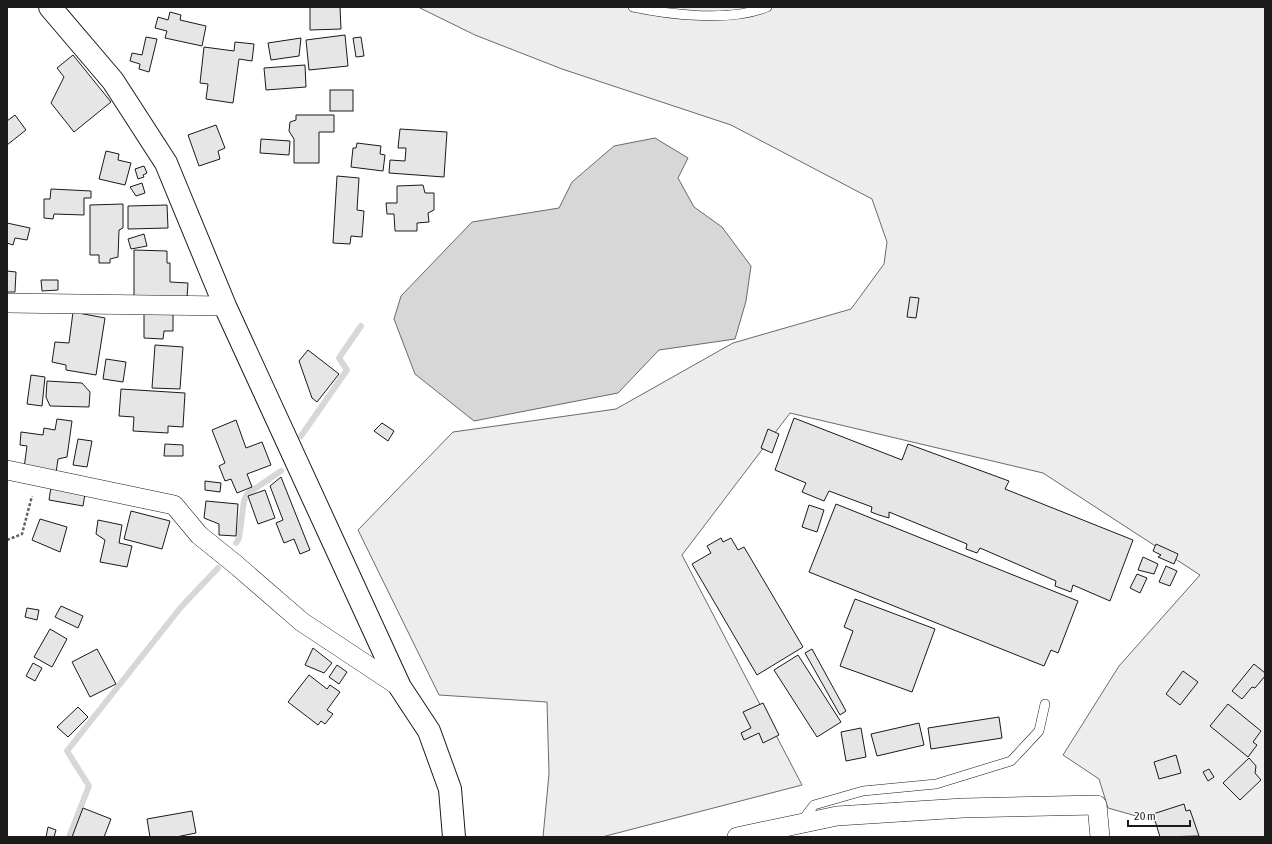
<svg xmlns="http://www.w3.org/2000/svg" width="1272" height="844" font-family="'Asap Condensed',sans-serif">
<rect width="100%" height="100%" fill="#fff"/>
<polygon fill="#ededed" stroke="#6a6a6a" points="418,7 1265,7 1265,837 1195,837 1161,823 1108,808 1099,779 1063,755 1119,666 1200,575 1043,473 790,413 682,555 802,785 602,837 543,837 549,774 547,702 439,695 358,530 453,432 616,409 733,343 851,309 884,264 887,242 872,199 731,125 562,69 475,35"/>
<polygon fill="#d7d7d7" stroke="#6a6a6a" points="655,138 688,158 678,178 694,207 722,227 751,266 746,301 735,339 659,350 618,393 474,421 415,374 394,319 401,296 472,222 559,208 572,182 614,146"/>
<g fill="none" stroke-linecap="round" stroke-linejoin="round">
<g stroke="#d7d7d7" stroke-width="6">
<polyline points="301,436 347,370 339,358 361,326"/>
<polyline points="236,543 239,538 244,501 247,494 281,471"/>
<polyline points="69,837 89,786 67,751 181,607 218,568"/>
</g>
</g>
<g fill="#e6e6e6" stroke="#1a1a1a">
<polygon points="310,7 340,7 341,29 310,30"/>
<polygon points="170,12 181,15 180,20 206,26 202,46 165,38 167,31 155,28 158,17 168,20"/>
<polygon points="345,35 348,66 309,70 306,40"/>
<polygon points="146,37 157,39 149,72 139,69 140,64 130,61 132,53 142,55"/>
<polygon points="361,37 364,56 356,57 353,38"/>
<polygon points="301,38 299,56 271,60 268,43"/>
<polygon points="235,42 254,44 252,61 239,59 233,103 206,99 208,84 200,83 204,47 234,51"/>
<polygon points="73,55 111,102 74,132 51,103 64,77 57,68"/>
<polygon points="305,65 306,87 266,90 264,68"/>
<rect x="330" y="90" width="23" height="21"/>
<polygon points="15,115 26,130 7,145 7,121"/>
<polygon points="296,115 334,115 334,132 319,132 319,163 294,163 294,139 289,131 290,122 296,120"/>
<polygon points="216,125 225,148 218,151 220,159 199,166 188,135"/>
<polygon points="400,129 447,132 444,177 389,173 390,160 405,161 406,148 398,148"/>
<polygon points="261,139 290,141 289,155 260,153"/>
<polygon points="357,143 381,146 380,154 385,155 383,171 351,167 353,148 356,148"/>
<polygon points="106,151 119,154 118,160 131,163 125,185 99,179"/>
<polygon points="144,166 147,173 143,175 144,177 138,179 135,169"/>
<polygon points="337,176 359,178 357,210 364,211 362,237 351,236 350,244 333,243"/>
<polygon points="142,183 145,193 136,196 130,187"/>
<polygon points="423,185 425,193 434,193 434,210 428,213 429,222 417,223 417,231 395,231 394,214 387,214 386,203 397,203 397,186"/>
<polygon points="51,189 91,191 91,198 84,198 84,215 54,214 53,219 44,218 44,199 50,199"/>
<polygon points="123,204 123,228 119,230 118,257 110,259 110,263 99,263 99,255 90,255 90,205"/>
<polygon points="167,205 168,228 128,229 128,206"/>
<polygon points="7,223 30,228 27,240 15,238 13,245 7,243"/>
<polygon points="144,234 147,246 131,249 128,239"/>
<polygon points="134,250 167,251 167,263 170,263 170,282 188,283 187,298 134,297"/>
<polygon points="7,271 16,272 15,292 7,292"/>
<polygon points="41,280 58,280 58,290 42,291"/>
<polygon points="910,297 919,298 916,318 907,317"/>
<polygon points="73,312 105,318 96,375 66,370 66,365 52,362 55,342 69,343"/>
<polygon points="144,313 173,314 173,331 164,331 163,339 144,338"/>
<polygon points="155,345 183,347 180,389 152,388"/>
<polygon points="308,350 339,374 317,402 312,398 299,361"/>
<polygon points="106,359 126,362 123,382 103,379"/>
<polygon points="31,375 45,377 42,406 27,404"/>
<polygon points="47,381 82,383 90,392 89,407 50,406 46,397"/>
<polygon points="121,389 185,393 183,427 168,426 168,433 133,431 134,417 119,416"/>
<polygon points="794,418 902,460 908,444 1009,481 1005,489 1133,540 1110,601 1073,585 1071,592 1055,586 1056,581 980,548 977,553 966,549 967,544 889,512 889,518 879,515 871,512 872,507 829,491 824,501 802,492 806,483 775,470"/>
<polygon points="57,419 72,421 67,457 58,459 56,473 24,468 27,446 20,445 21,432 43,435 44,428 55,430"/>
<polygon points="236,420 246,448 262,442 271,465 247,474 252,487 237,493 231,479 225,481 219,466 225,463 212,430"/>
<polygon points="382,423 394,431 388,441 374,431"/>
<polygon points="768,429 779,434 772,453 761,448"/>
<polygon points="78,439 92,441 87,467 73,465"/>
<polygon points="165,444 183,445 183,456 164,456"/>
<polygon points="281,477 310,550 300,554 294,539 284,543 276,523 283,520 270,486"/>
<polygon points="205,481 221,483 220,492 205,490"/>
<polygon points="51,487 85,494 83,506 49,500"/>
<polygon points="265,490 275,518 258,524 248,496"/>
<polygon points="206,501 238,504 236,536 219,535 219,524 204,518"/>
<polygon points="836,504 1078,601 1058,653 1051,650 1044,666 809,572"/>
<polygon points="809,505 824,510 817,532 802,527"/>
<polygon points="131,511 170,521 162,549 124,539"/>
<polygon points="40,519 67,527 60,552 32,540"/>
<polygon points="98,520 122,525 119,543 132,546 127,567 100,562 105,540 96,534"/>
<polygon points="721,538 723,542 731,538 738,550 744,547 803,647 757,675 692,564 711,553 707,546"/>
<polygon points="1156,544 1178,554 1174,564 1158,557 1161,555 1153,551"/>
<polygon points="1143,557 1158,564 1154,574 1138,570"/>
<polygon points="1166,566 1177,571 1170,586 1159,582"/>
<polygon points="1137,574 1147,578 1140,593 1130,588"/>
<polygon points="855,599 935,629 912,692 840,666 853,631 844,627"/>
<polygon points="61,606 83,616 78,628 55,617"/>
<polygon points="27,608 39,610 37,620 25,617"/>
<polygon points="50,629 67,639 52,667 34,657"/>
<polygon points="313,648 332,663 324,673 305,665"/>
<polygon points="97,649 116,684 90,697 72,662"/>
<polygon points="812,649 846,711 840,715 805,653"/>
<polygon points="798,655 841,722 817,737 774,670"/>
<polygon points="33,663 42,668 35,681 26,676"/>
<polygon points="1254,664 1265,673 1265,676 1255,688 1252,687 1242,699 1232,691"/>
<polygon points="337,665 347,672 339,684 329,677"/>
<polygon points="1183,671 1198,682 1180,705 1166,694"/>
<polygon points="309,675 327,689 330,685 340,692 327,710 333,714 325,724 321,721 318,725 288,702"/>
<polygon points="763,703 779,735 763,743 759,733 744,740 741,733 751,728 743,712"/>
<polygon points="1228,704 1261,731 1253,742 1257,745 1248,757 1210,726"/>
<polygon points="78,707 88,717 68,737 57,727"/>
<polygon points="999,717 1002,738 931,749 928,728"/>
<polygon points="919,723 924,745 877,756 871,734"/>
<polygon points="861,728 866,757 846,761 841,732"/>
<polygon points="1176,755 1181,773 1159,779 1154,762"/>
<polygon points="1249,758 1256,766 1255,773 1261,780 1240,800 1223,783"/>
<polygon points="1209,769 1214,777 1208,781 1203,772"/>
<polygon points="1184,804 1186,811 1190,810 1199,836 1160,837 1153,814"/>
<polygon points="83,808 111,819 104,837 72,837"/>
<polygon points="192,811 196,833 176,837 150,837 147,819"/>
<polygon points="48,827 56,830 54,837 46,837"/>
</g>
<g fill="none" stroke-linecap="round" stroke-linejoin="round">
<g stroke="#1a1a1a" stroke-width="10">
<g id="lane">
<path d="M633,7C671,15 731,22 767,7"/>
<polyline points="802,821 814,805 863,791 936,784 1011,761 1039,731 1045,704"/>
</g>
</g>
<g stroke="#1a1a1a" stroke-width="20">
<g id="street">
<polyline points="7,303 225,306"/>
<polyline points="7,470 174,505 199,535 235,564 302,622 400,687"/>
<polyline points="737,837 837,816 963,808 1097,805 1100,837"/>
</g>
</g>
<g stroke="#1a1a1a" stroke-width="24">
<polyline id="secondary" points="50,7 113,81 166,163 225,306 400,687 429,731 450,789 454,837"/>
</g>
<polyline stroke="#5f5f5f" stroke-width="2.5" stroke-dasharray="3 2" stroke-linecap="butt" points="7,540 22,534 32,496"/>
<use href="#lane" stroke="#fff" stroke-width="9"/>
<use href="#street" stroke="#fff" stroke-width="19"/>
<use href="#secondary" stroke="#fff" stroke-width="22"/>
</g>
<rect width="1272" height="844" fill="none" stroke="#1a1a1a" stroke-width="16"/>
<path d="M1128 820v6h62v-6" fill="none" stroke="#1a1a1a" stroke-width="2"/>
<text x="1134" y="820" font-size="12" fill="#1a1a1a" stroke="#ffffff" stroke-width="3" paint-order="stroke">20 m</text>
</svg>
